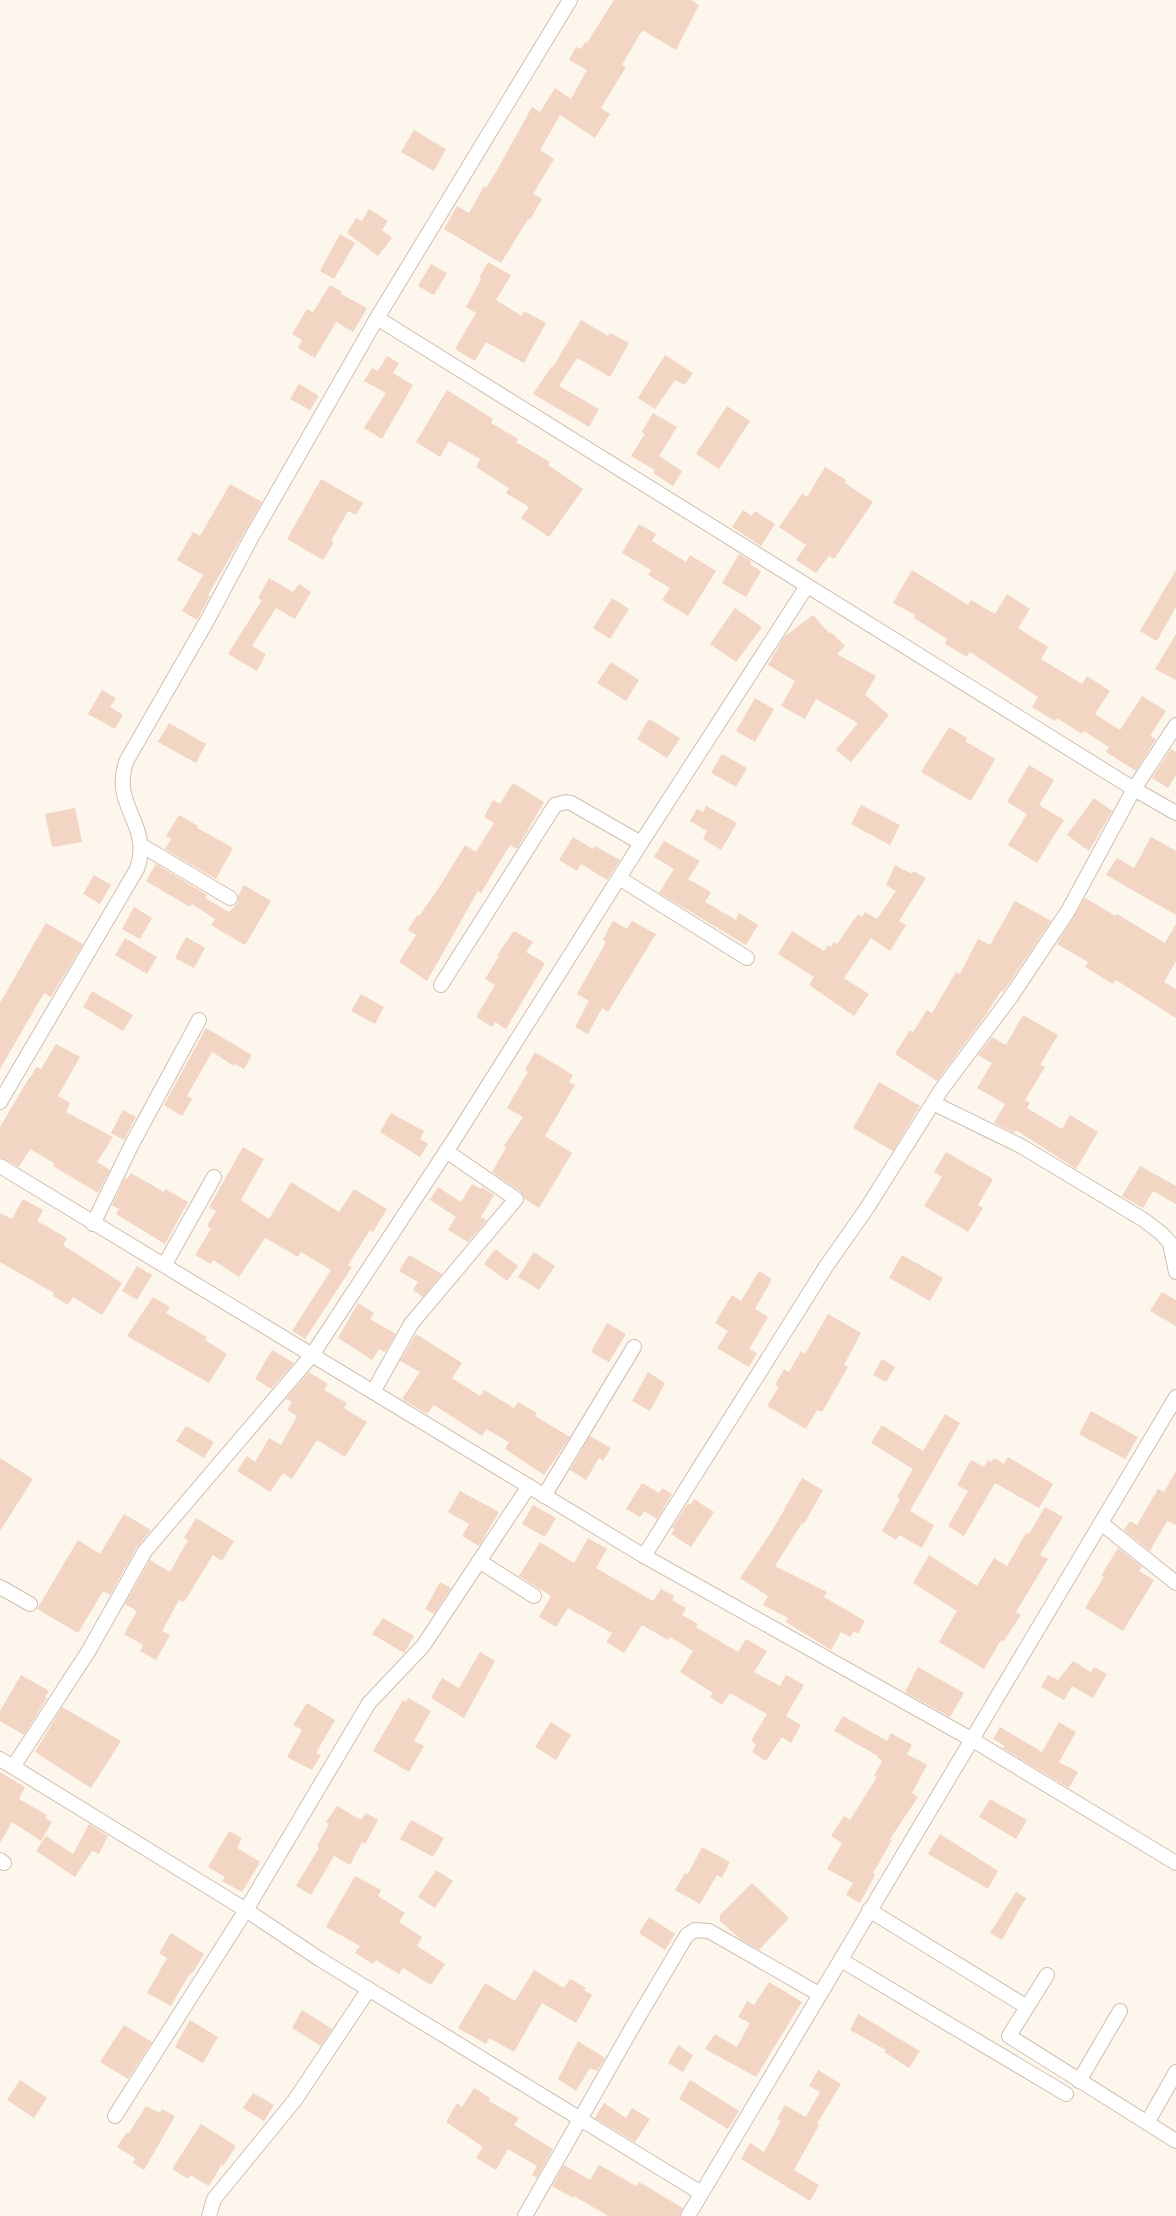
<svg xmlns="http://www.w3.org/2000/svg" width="1176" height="2216" font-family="Manrope,sans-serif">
<rect width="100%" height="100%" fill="#fdf6ec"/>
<g fill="#f3d5c3">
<polygon points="614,0 691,0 699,5 676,50 644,31 641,32 622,65 626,67 601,108 610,114 595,138 560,115 540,150 554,159 533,194 542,199 530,220 528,219 501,263 444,229 457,206 469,213 484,186 486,188 496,172 532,107 540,112 555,88 571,99 587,70 569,60 576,47 581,49 585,42 587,43"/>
<polygon points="414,130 446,149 434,171 401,152"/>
<polygon points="369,209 388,221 382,230 392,238 378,256 347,233 356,218 362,221"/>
<polygon points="340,234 355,243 334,279 320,271"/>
<polygon points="488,262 511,275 496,300 522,316 524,311 546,323 524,363 486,342 475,361 455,349 476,313 466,307 481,279 479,278"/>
<polygon points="431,264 447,273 434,295 418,286"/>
<polygon points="330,285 342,292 341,294 367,308 353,332 336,322 315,358 298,348 302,340 292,334 307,309 313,312"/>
<polygon points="581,320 608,336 610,333 629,343 610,377 577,358 559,386 599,409 589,427 533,394 552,366 553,367"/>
<polygon points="665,355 693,373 685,385 675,380 655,409 638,398"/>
<polygon points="387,356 399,363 393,373 413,385 382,439 364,428 386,393 364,381 372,368 378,371"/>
<polygon points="299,384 319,396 310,410 290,399"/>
<polygon points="447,390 493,419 491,423 518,439 516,442 550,462 548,465 583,489 549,537 521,518 529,507 506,493 509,488 476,467 480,459 449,441 440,457 416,442"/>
<polygon points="727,406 750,421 719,469 696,454"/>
<polygon points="653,413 677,427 659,456 682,471 673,486 653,473 655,470 631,456 645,434 642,432"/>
<polygon points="825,467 846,480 845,483 873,502 834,559 829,556 816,573 796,560 806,545 779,527 802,494 807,497"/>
<polygon points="321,479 363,503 356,515 348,511 331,541 334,542 323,560 287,539"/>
<polygon points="230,484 262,502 208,595 210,596 197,620 182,611 203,575 177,560 193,532 200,536"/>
<polygon points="743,510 752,516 755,511 775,524 761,546 732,527"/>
<polygon points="639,524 656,534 652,541 686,562 690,555 716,571 688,616 662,600 670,588 648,575 651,570 622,553"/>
<polygon points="739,554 751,561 751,565 761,571 746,597 722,583"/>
<polygon points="912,570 968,605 971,600 995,614 1007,594 1030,609 1018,628 1048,647 1041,659 1082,684 1087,676 1110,691 1095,714 1120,730 1142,696 1166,711 1150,736 1156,739 1136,771 1106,752 1109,747 1084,731 1082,734 1057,718 1055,721 1032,707 1038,697 970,652 967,657 945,644 947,639 914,618 915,615 893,603"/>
<polygon points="1176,570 1176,607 1157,641 1140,631"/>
<polygon points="269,578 293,592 299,584 311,592 295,619 276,608 252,646 266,654 257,671 228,654 262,600 258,598"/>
<polygon points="612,598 629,609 610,639 593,628"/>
<polygon points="735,608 762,627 736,662 710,644"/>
<polygon points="813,615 830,634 831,632 845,646 837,654 876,676 865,695 889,715 851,762 836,750 858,723 816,699 805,719 781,706 795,681 768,665 784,637"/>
<polygon points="1176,634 1176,680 1155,669"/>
<polygon points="611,662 639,680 626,701 597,683"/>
<polygon points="102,690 116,698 110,707 123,715 115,729 88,714"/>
<polygon points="755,698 774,709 755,742 736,731"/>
<polygon points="649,719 680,738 667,758 637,739"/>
<polygon points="169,723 206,744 196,763 158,742"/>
<polygon points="949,727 967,738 965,741 995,759 971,801 921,772"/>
<polygon points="1171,749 1176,752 1176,775 1168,788 1152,778"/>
<polygon points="722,754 747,768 736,787 711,773"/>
<polygon points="1029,765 1054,780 1039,805 1064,820 1037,863 1008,845 1027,814 1007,802"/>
<polygon points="513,783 544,802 517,849 510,845 481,893 478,891 427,981 399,962 416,935 408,930 417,915 419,916 440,886 465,845 476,852 494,823 484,817 493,800 500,804"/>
<polygon points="1094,798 1112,811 1089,851 1067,835"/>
<polygon points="861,805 900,825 890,845 851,824"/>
<polygon points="706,806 737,823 721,850 703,839 707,831 690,821 697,809 703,812"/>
<polygon points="75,808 82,842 52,847 45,814"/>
<polygon points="179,815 198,826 197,828 233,848 216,879 165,849 171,839 166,836"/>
<polygon points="573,837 593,849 595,846 620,860 607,880 581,864 577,871 559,860"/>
<polygon points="1151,837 1176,851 1176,915 1106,875 1117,858 1134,868"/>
<polygon points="664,841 700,861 688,879 711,892 705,902 736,920 739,913 758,925 746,945 659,893 674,869 654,857"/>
<polygon points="156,864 207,895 205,898 229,912 238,902 238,896 244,885 271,901 245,945 211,925 215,919 192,904 190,907 146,881"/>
<polygon points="895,865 912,874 913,871 926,878 899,921 906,925 890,951 871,938 844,978 869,994 854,1016 809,985 814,977 778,954 792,931 824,951 828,945 831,947 834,942 837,944 858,914 862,917 865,912 877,919 896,891 886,885"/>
<polygon points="94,875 111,885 100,904 83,894"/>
<polygon points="1085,898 1116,916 1117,914 1165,943 1176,924 1176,961 1164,982 1176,989 1176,1018 1116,980 1113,984 1085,967 1088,962 1057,944"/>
<polygon points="1015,901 1051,921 1003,992 1001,991 985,1016 937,1081 895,1054 910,1030 913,1032 927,1010 932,1013 956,972 960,974 978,939 990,945"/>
<polygon points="134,907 152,918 140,939 122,929"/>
<polygon points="613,921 627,929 632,921 656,934 608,1012 602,1008 588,1034 575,1027 589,1001 577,994 606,942 603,939"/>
<polygon points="46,923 83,944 51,997 44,993 0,1069 0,1003"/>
<polygon points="514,931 533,942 526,952 545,963 506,1029 495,1022 492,1027 476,1017 495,985 485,979 499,956 497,955"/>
<polygon points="186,937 205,948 194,968 175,958"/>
<polygon points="125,938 157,957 147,974 115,955"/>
<polygon points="92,991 133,1015 123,1031 83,1007"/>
<polygon points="361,994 384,1007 375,1024 351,1011"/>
<polygon points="1023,1015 1058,1035 1040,1065 1045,1067 1025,1100 1030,1103 1027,1108 1062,1129 1070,1115 1098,1132 1076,1169 1016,1130 1014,1133 994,1123 1005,1104 977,1088 992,1063 978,1055 992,1037 1006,1045"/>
<polygon points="206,1028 252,1055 244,1069 235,1064 234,1066 212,1052 187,1096 192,1099 182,1116 164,1105"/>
<polygon points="56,1044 80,1057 58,1096 70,1103 66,1112 113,1137 97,1162 110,1170 98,1193 53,1166 54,1163 30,1149 19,1167 0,1157 0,1127 26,1083 37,1067 41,1069"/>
<polygon points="535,1052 573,1075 569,1082 575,1085 545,1136 572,1153 539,1208 525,1199 521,1192 492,1172 506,1148 504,1146 523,1117 507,1108 528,1072 525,1070"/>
<polygon points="879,1082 920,1106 893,1151 853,1128"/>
<polygon points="123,1110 136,1117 124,1140 111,1133"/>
<polygon points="391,1113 424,1131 420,1139 428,1144 420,1157 380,1132"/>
<polygon points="243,1147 264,1159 241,1200 269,1219 291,1182 339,1212 354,1189 387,1209 373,1232 370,1230 348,1265 352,1267 305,1339 292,1331 331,1270 301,1252 298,1257 265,1238 239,1277 213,1260 211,1264 195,1255 211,1229 207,1226 216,1211 209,1207"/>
<polygon points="946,1152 993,1179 978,1205 983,1208 968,1232 924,1206 942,1177 934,1172"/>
<polygon points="1140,1166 1176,1186 1176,1204 1153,1191 1143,1208 1122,1196"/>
<polygon points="131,1173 164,1192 165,1189 188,1202 165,1244 116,1214 119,1209 112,1205 125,1178 127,1179"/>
<polygon points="472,1184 481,1189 482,1187 494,1195 481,1217 487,1220 468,1242 448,1230 456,1217 430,1200 438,1187 461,1202"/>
<polygon points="23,1199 43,1210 37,1221 67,1238 63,1245 122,1283 102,1315 73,1297 68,1305 53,1296 54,1293 0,1262 0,1213 12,1219"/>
<polygon points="495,1249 518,1266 507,1281 484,1264"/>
<polygon points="534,1252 555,1266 539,1290 518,1277"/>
<polygon points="409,1255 442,1274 423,1297 413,1290 418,1282 399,1271"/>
<polygon points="902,1255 943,1278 930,1301 889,1278"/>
<polygon points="137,1266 152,1275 137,1300 122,1291"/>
<polygon points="759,1271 772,1279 755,1309 768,1317 749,1349 757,1353 749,1367 717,1348 728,1331 715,1323 732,1295 741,1301"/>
<polygon points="1162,1292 1176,1300 1176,1326 1150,1311"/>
<polygon points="153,1297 170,1307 166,1313 207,1337 205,1340 227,1354 209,1383 127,1336"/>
<polygon points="358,1303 374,1313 370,1319 396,1334 385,1352 379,1349 372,1360 338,1338"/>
<polygon points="828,1314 861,1333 844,1365 848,1367 833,1393 822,1412 817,1410 806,1429 767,1406 779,1387 775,1385 784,1369 789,1372 801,1351 805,1354"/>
<polygon points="607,1323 626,1334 609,1362 591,1352"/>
<polygon points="416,1334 462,1363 452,1378 480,1396 484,1390 514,1408 518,1402 537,1413 535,1416 570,1437 544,1475 505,1449 509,1442 486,1429 482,1436 434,1405 427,1414 402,1399 420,1372 400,1361"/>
<polygon points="272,1350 294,1363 271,1389 255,1379"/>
<polygon points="882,1359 895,1367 886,1382 873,1375"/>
<polygon points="309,1372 328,1384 324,1390 347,1403 344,1408 367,1422 345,1457 317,1440 292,1479 283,1473 270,1492 237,1471 247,1456 255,1462 269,1438 281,1445 297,1416 287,1410 292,1402 286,1399"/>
<polygon points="648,1372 665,1383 650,1411 632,1401"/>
<polygon points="1091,1411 1138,1437 1125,1459 1079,1434"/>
<polygon points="945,1414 960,1423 910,1511 934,1525 922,1548 899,1535 896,1540 882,1531 900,1499 897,1497 913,1469 871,1443 882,1425 923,1451"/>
<polygon points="186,1426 214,1442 204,1458 176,1441"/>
<polygon points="590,1436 611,1448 603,1461 599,1458 586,1480 570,1470"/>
<polygon points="1008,1457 1053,1484 1039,1508 995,1483 964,1536 948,1526 968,1491 957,1485 971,1460 984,1467 988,1460 991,1462 994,1458 1004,1464"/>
<polygon points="0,1458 33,1479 0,1531"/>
<polygon points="1176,1471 1176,1525 1167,1521 1150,1551 1124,1530 1130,1521 1137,1525 1158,1489 1164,1492"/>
<polygon points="802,1478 823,1490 804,1524 802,1523 775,1566 827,1592 824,1597 865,1621 858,1634 854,1631 850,1637 841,1632 831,1650 786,1622 788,1618 763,1605 768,1596 740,1578 772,1531"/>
<polygon points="642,1483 659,1493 662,1488 672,1494 657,1519 644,1511 640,1517 626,1509"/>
<polygon points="460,1491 499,1512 479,1546 462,1536 469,1524 448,1512"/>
<polygon points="694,1499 714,1512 691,1547 671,1534 675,1529 672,1528 688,1503 690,1505"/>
<polygon points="533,1505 556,1518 545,1537 522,1524"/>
<polygon points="1045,1507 1063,1517 1040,1555 1048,1559 1016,1612 1021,1615 1003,1642 1001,1640 984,1669 939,1642 957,1611 913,1583 929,1555 977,1586 994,1558 1007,1566 1026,1533 1029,1534"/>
<polygon points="124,1514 151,1530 137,1547 110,1595 104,1591 102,1593 78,1633 37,1609 78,1540 100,1554"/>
<polygon points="196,1518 234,1541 222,1561 213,1555 184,1602 179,1600 162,1631 170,1635 156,1660 140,1651 143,1645 124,1634 137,1611 125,1604 150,1560 170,1572 188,1540 184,1538"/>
<polygon points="588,1538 607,1549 596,1568 653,1601 661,1589 674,1596 672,1600 686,1608 682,1615 698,1624 696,1627 738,1652 746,1639 767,1651 754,1672 780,1686 786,1675 804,1685 786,1716 801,1725 791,1743 782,1737 766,1761 752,1752 756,1744 751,1741 767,1714 730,1693 722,1705 710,1697 713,1693 680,1672 693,1651 670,1637 668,1640 642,1625 624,1653 606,1642 612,1633 568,1608 556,1627 539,1617 551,1596 519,1576 540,1542 574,1563"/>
<polygon points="1118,1548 1142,1567 1139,1571 1154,1580 1123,1631 1085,1608 1104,1577 1101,1576"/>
<polygon points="440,1582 451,1588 434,1614 425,1609"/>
<polygon points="383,1618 414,1636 404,1653 372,1634"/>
<polygon points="480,1652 495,1661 464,1718 431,1698 442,1678 459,1688"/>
<polygon points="1073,1661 1091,1672 1094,1667 1107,1674 1093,1698 1072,1686 1064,1700 1041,1687 1048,1675 1058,1680"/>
<polygon points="918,1667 964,1693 950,1717 905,1692"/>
<polygon points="21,1675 49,1691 45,1697 47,1698 24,1735 0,1721 0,1711"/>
<polygon points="408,1698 431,1711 414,1741 424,1746 409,1772 373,1751 403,1700 406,1702"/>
<polygon points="307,1703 335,1720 316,1753 321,1755 312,1770 287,1757 302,1730 293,1725"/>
<polygon points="62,1707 121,1741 91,1788 35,1752"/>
<polygon points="843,1716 887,1741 891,1733 912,1745 907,1754 927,1765 912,1793 918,1797 890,1839 892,1840 873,1873 875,1875 860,1903 846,1895 853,1883 827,1869 842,1843 831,1836 844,1816 850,1820 877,1777 874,1776 882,1761 877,1757 878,1756 834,1731"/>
<polygon points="551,1722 571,1735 556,1760 535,1747"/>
<polygon points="1059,1722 1076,1732 1059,1762 1078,1772 1069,1788 1003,1748 1005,1746 993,1739 1000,1727 1042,1752"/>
<polygon points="0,1772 25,1787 19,1799 47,1815 45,1818 52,1822 41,1841 12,1822 0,1843"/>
<polygon points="990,1799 1027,1820 1016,1839 979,1817"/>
<polygon points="337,1806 361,1820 366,1813 378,1820 365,1844 362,1842 350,1865 334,1856 311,1895 296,1886 319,1848 317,1846 329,1824 326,1822"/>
<polygon points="411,1820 444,1838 433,1857 400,1839"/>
<polygon points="89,1824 108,1836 99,1854 92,1851 75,1877 36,1851 46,1836 73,1854"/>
<polygon points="229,1831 242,1838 237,1848 260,1862 242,1892 222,1881 225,1877 208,1867"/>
<polygon points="940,1834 998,1871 988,1889 928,1854"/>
<polygon points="702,1847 730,1862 722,1878 717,1875 700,1904 675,1890 685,1873 688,1874"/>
<polygon points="436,1870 453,1881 435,1908 418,1897"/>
<polygon points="355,1876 381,1890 378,1896 405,1913 399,1922 422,1937 417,1946 445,1964 431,1985 403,1968 399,1974 376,1960 373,1964 355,1953 360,1946 326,1927"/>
<polygon points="752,1883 789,1918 759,1950 739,1938 720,1921 720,1915"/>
<polygon points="1016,1892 1026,1898 1002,1940 990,1933"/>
<polygon points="649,1917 675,1934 665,1950 639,1933"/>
<polygon points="171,1933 204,1954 192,1974 190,1973 171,2006 147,1993 167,1958 159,1953"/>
<polygon points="534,1970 564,1988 570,1979 586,1988 584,1990 592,1995 576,2023 542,2003 514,2052 489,2038 486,2044 458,2028 485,1983 515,2001"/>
<polygon points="769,1982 802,2002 756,2077 705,2049 715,2034 737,2047 750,2023 738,2017 747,2001 754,2005"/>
<polygon points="302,2010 332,2029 321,2046 292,2028"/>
<polygon points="858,2014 920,2051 909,2068 884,2052 886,2050 850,2030"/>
<polygon points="190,2020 218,2037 203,2063 175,2047"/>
<polygon points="124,2025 152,2042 128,2079 100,2062"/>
<polygon points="578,2041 605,2058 597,2071 590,2068 576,2091 558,2079"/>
<polygon points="678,2045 693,2055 683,2072 668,2063"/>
<polygon points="818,2070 841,2084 817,2124 819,2125 794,2170 819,2185 810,2201 741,2159 750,2143 764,2152 781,2121 777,2119 785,2105 806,2117 820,2092 809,2086"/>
<polygon points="20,2080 47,2098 34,2118 7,2100"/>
<polygon points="690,2080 739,2111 728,2129 679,2099"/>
<polygon points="474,2088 490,2098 489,2101 519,2118 514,2125 553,2149 537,2178 532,2175 537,2166 508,2149 496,2170 476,2158 483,2147 446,2122 457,2103 462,2107"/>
<polygon points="253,2093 274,2105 264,2121 243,2108"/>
<polygon points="604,2103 626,2118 632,2108 650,2119 635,2142 595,2118"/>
<polygon points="146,2106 160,2113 162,2109 175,2116 144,2170 133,2163 135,2158 117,2147 127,2132 129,2133"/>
<polygon points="201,2124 236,2146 223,2166 222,2164 209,2186 190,2175 188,2179 172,2169"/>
<polygon points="564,2165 590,2180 599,2165 636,2186 639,2182 683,2208 679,2216 608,2216 574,2196 573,2198 552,2186"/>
</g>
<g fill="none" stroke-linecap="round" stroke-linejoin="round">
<g stroke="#d1beb0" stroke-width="16">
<g id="minor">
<polyline points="377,318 1134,789 1176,813"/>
<polyline points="141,845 230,898"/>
<polyline points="619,878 747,958"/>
<polyline points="441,985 555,805 566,802 571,803 641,843"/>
<path d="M0,1102L137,869C153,823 109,806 127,760L208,619L250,540L377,318L570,0"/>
<polyline points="933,1103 1021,1146 1144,1220 1162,1234 1170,1243 1176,1272"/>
<polyline points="0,1166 644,1556 971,1739 1176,1863"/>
<polyline points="93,1224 132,1144 199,1020"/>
<polyline points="165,1264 214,1177"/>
<polyline points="373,1392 411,1324 516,1199 446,1151"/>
<polyline points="544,1496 634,1347"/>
<polyline points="1101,1523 1176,1583"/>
<polyline points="644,1556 825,1268 867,1208 941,1090 1010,998 1068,911 1134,789 1176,725"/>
<polyline points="479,1561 534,1596"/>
<polyline points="0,1587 30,1604"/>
<polyline points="0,1759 246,1910 321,1960 701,2193"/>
<polyline points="13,1767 88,1652 145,1551 312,1355 455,1138 641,843 807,586"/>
<polyline points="0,1860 4,1863"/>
<polyline points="869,1910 1027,2007"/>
<polyline points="841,1960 1066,2094"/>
<polyline points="1047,1975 1009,2036 1176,2141"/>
<polyline points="1079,2081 1120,2011"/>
<polyline points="115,2116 246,1910 369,1703 423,1646 529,1486"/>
<polyline points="1147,2123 1176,2072"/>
<polyline points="209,2216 214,2199 295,2100 369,1989"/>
<polyline points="525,2216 636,2021 687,1935 695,1930 709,1931 819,1994"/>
<polyline points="688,2216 1176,1397"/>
</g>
</g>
<use href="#minor" stroke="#fff" stroke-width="14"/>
</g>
</svg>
